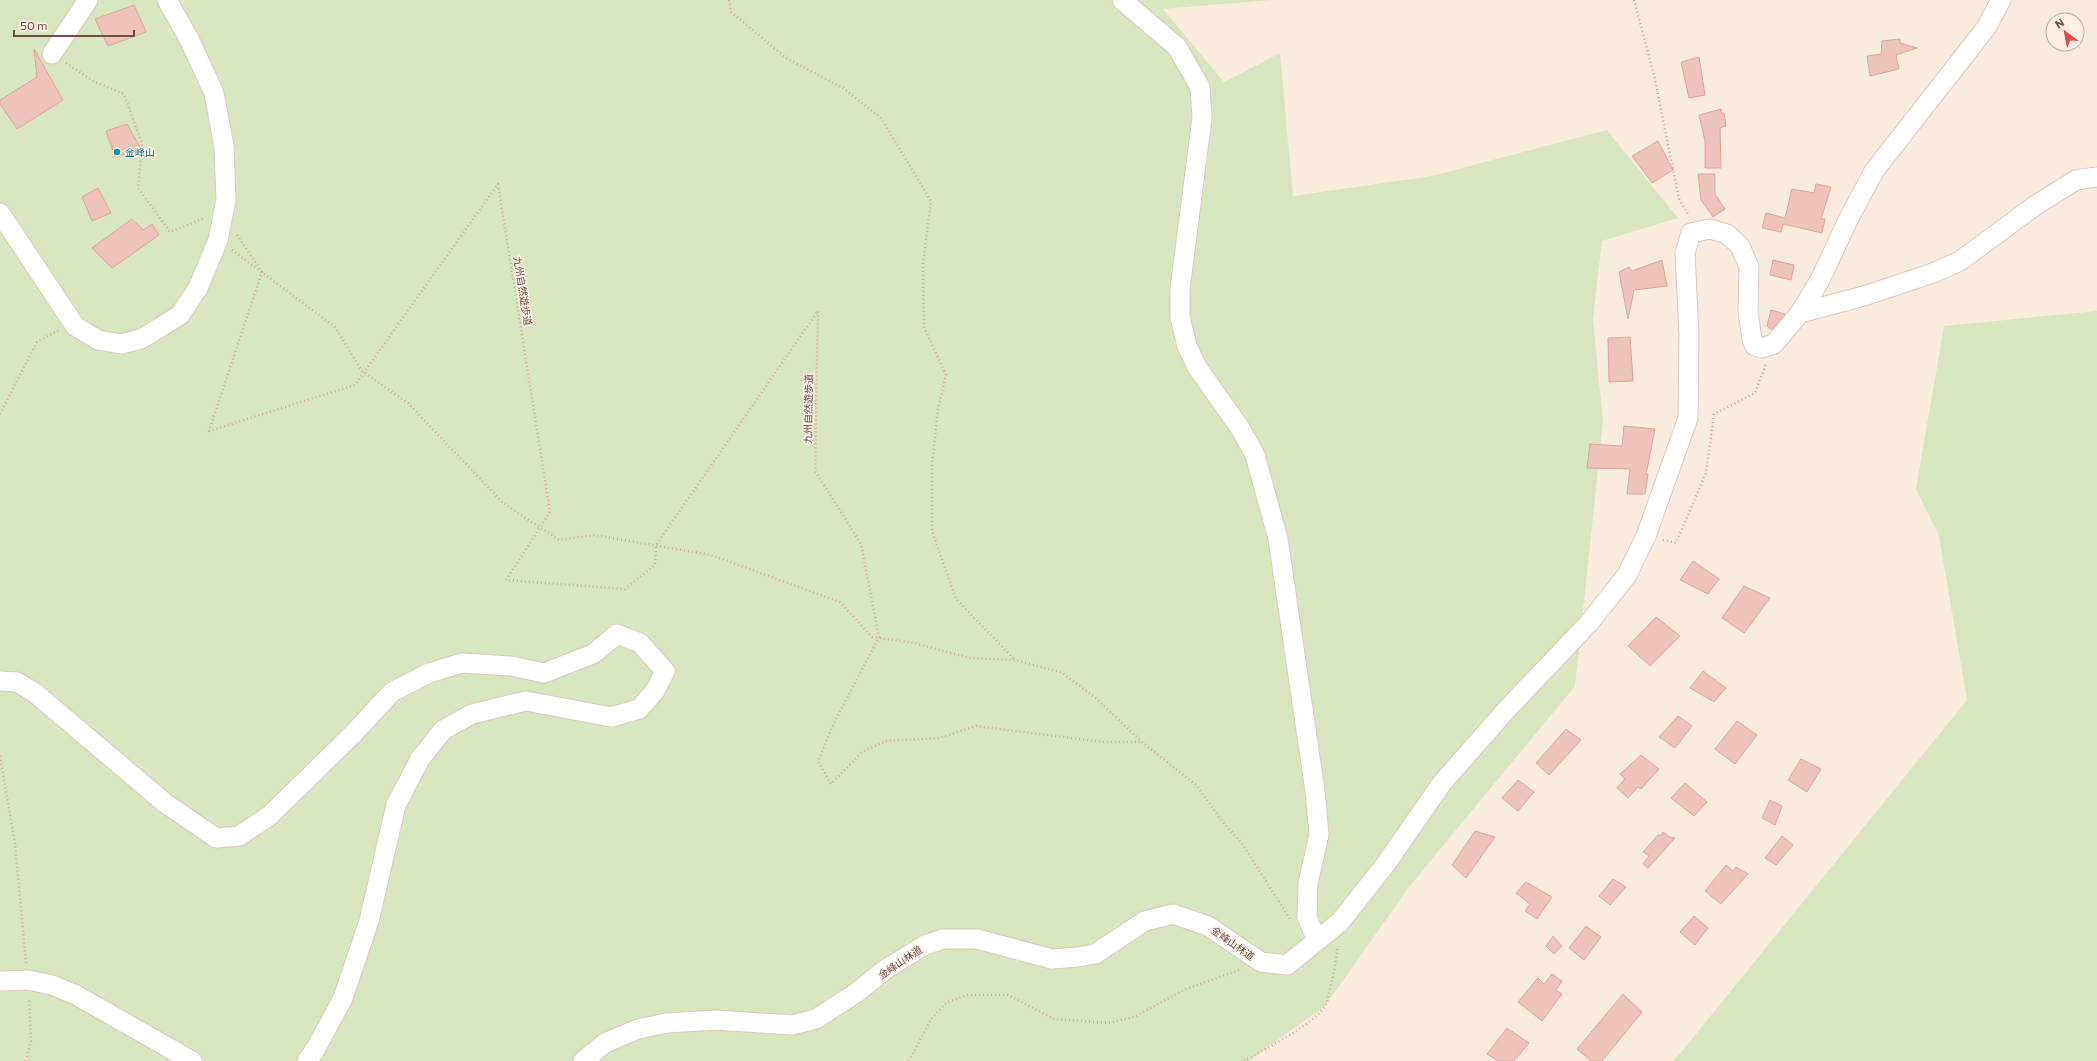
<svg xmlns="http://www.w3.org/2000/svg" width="2097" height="1061" font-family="Commissioner,'Noto Sans JP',sans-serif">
<rect width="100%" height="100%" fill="#faebdf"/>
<g fill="#d7e6bf">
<polygon points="0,0 1273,0 1163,9 1224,82 1280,53 1293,196 1432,176 1607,130 1678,218 1602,241 1593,319 1603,422 1575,686 1409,887 1325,1006 1249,1061 0,1061"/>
<polygon points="2097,311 2097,1061 1674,1061 1967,700 1939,536 1916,489 1944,326"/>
</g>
<g fill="#eec3b9" stroke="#e0a79a">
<polygon points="134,5 146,32 108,46 95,19"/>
<polygon points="1900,39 1900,43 1917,48 1896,55 1899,69 1870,76 1867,56 1881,54 1882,41"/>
<polygon points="34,49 63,100 17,129 0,104 0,100 37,77"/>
<polygon points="1699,57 1705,95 1689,98 1681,62"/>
<polygon points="1721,109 1721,113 1724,113 1726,126 1720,128 1721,168 1705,168 1705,141 1699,115"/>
<polygon points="127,124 141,149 115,157 106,131"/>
<polygon points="1658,141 1673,170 1652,183 1632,156"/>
<polygon points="1698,174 1715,174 1715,194 1725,209 1713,217 1701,200"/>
<polygon points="1816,184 1831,187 1821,219 1825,219 1822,233 1783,224 1781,232 1762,228 1766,213 1785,218 1792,189 1814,193"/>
<polygon points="98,188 111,213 92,221 82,197"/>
<polygon points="132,219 143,230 152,224 159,235 112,268 92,248"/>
<polygon points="1662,260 1667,286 1634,290 1628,319 1619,272 1629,267 1632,271"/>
<polygon points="1773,260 1794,265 1791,280 1770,275"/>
<polygon points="1771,310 1785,314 1772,330 1767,326"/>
<polygon points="1630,337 1633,381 1609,382 1608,338"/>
<polygon points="1624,426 1655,429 1646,474 1648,474 1645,494 1627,494 1630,469 1587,468 1590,444 1622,446"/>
<polygon points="1693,561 1719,579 1708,594 1680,580"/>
<polygon points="1744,586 1770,598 1744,633 1722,618"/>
<polygon points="1656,617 1680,636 1650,666 1628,646"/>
<polygon points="1703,671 1726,688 1714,702 1690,688"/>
<polygon points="1678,716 1692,726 1675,748 1659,737"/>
<polygon points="1737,721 1757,735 1735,764 1715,749"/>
<polygon points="1566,729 1581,740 1549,775 1536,763"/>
<polygon points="1641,755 1659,769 1641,789 1638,787 1628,798 1617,788 1625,779 1620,774"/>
<polygon points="1801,759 1821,769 1807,792 1788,780"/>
<polygon points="1518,780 1534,792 1518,811 1502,798"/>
<polygon points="1685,783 1707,802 1694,816 1671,798"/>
<polygon points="1770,800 1782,806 1775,825 1762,818"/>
<polygon points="1475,831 1495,837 1466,878 1452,865"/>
<polygon points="1663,832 1670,837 1675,838 1648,868 1643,864 1649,856 1643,852 1658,835 1661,835"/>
<polygon points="1782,836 1793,845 1776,865 1765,858"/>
<polygon points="1726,865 1733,871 1736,867 1748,874 1721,904 1705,891"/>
<polygon points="1613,879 1626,887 1610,905 1599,896"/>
<polygon points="1526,882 1552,897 1537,919 1525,911 1530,904 1516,893"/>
<polygon points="1694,916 1708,928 1695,945 1680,932"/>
<polygon points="1586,926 1601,937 1584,960 1569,948"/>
<polygon points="1553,936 1562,946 1554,954 1546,946"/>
<polygon points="1552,974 1562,981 1556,990 1562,994 1542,1021 1518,1002 1538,978 1544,984"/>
<polygon points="1623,994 1642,1012 1602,1061 1591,1061 1577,1049"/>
<polygon points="1507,1028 1529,1043 1514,1061 1498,1061 1487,1054"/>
</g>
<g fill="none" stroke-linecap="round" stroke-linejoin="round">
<g stroke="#e0c8bf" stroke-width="21">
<g id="minor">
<polyline points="1122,0 1177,47 1200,87 1202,118 1180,289 1180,317 1187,346 1197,367 1240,428 1255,455 1278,539 1315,791 1319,835 1308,883 1307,917 1317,940"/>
<polyline points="52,54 88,0"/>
<polyline points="0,213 75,326 98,340 121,344 141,339 180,315 198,288 218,240 226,200 224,147 214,93 189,39 167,0"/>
<polyline points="1800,313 1864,296 1933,273 1960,261 2036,205 2076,180 2097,177"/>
<polyline points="0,681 17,682 35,693 165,803 216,838 239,836 269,816 352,735 392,692 429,673 462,663 511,666 544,673 593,654 617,634 640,643 665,671 655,691 639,709 611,717 526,701 472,714 443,730 420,759 396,805 369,921 343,998 316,1048 307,1061"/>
<polyline points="0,981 28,980 52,985 76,995 192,1061"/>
<polyline points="583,1061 605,1043 638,1029 667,1023 716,1020 792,1025 816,1019 856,993 886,969 925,945 943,939 977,939 1052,959 1078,957 1095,954 1145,921 1173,914 1208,926 1261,962 1287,965 1340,922 1385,865 1442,783 1508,708 1589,623 1627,575 1646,536 1688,418 1689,335 1685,253 1691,233 1710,229 1727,234 1740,246 1749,267 1748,311 1752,340 1755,346 1762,348 1774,344 1800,313 1820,280 1848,220 1874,171 1986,28 2001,0"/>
</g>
</g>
<g stroke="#d2a79d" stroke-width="2.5" stroke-dasharray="1 3" stroke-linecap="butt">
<polyline points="729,0 731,12 786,58 843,88 881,118 931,201 923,263 924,327 946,375 938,409 932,464 932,531 956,599 1015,660"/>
<polyline points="1634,0 1654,75 1679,199 1689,216"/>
<polyline points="66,63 93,81 124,94 142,144 138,188 170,232 205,218"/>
<polyline points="237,235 262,272 209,431 355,385 498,184 550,512 506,580 625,589 655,565 656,545 818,311 815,471 861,544 879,637 834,723 818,761 831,784 862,752 886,741 939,738 976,726 1102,742 1142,742"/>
<polyline points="232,250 335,327 362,371 408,403 503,503 559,540 594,535 711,555 840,602 872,637 914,643 969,658 1015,660 1061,672 1097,699 1142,742 1197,786 1222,821 1241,842 1290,919"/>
<polyline points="0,414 37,342 59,330"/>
<polyline points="1663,540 1676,543 1706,473 1714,414 1755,393 1766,364"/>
<polyline points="0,756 15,844 26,963"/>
<polyline points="26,1061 31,1041 29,998"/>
<polyline points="909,1061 931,1019 947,1002 968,995 1008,995 1054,1019 1108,1023 1134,1017 1186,989 1242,969"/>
<path d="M1244,1061C1265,1049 1313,1025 1325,1006C1329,1000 1337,956 1338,946"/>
</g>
<use href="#minor" stroke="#fff" stroke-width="19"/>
</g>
<circle fill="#0f9aa8" stroke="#feefe5" stroke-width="1.5" cx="117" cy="152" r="4"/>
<g text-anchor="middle" stroke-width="3" stroke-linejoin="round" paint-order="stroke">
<g font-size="10" fill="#0d838f" stroke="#feefe5" text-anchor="start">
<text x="125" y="156">金峰山</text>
</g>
<g font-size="10" fill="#6f4f49" stroke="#feefe5">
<text transform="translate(523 291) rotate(81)" y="4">九州自然遊歩道</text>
<text transform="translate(808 409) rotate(-89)" y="4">九州自然遊歩道</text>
<text transform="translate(1233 943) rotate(35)" y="4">金峰山林道</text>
<text transform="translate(900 962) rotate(-34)" y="4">金峰山林道</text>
</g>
</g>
<g transform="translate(2065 32) rotate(328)"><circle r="19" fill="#feefe5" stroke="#c5afa7"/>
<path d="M0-3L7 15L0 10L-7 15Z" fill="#df4e4a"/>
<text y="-6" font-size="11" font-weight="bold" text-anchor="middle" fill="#6f4f49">N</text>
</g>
<path d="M14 30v6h120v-6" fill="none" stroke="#6f4f49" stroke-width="2"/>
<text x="20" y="30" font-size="12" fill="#6f4f49" stroke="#feefe5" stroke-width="3" paint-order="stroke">50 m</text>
</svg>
